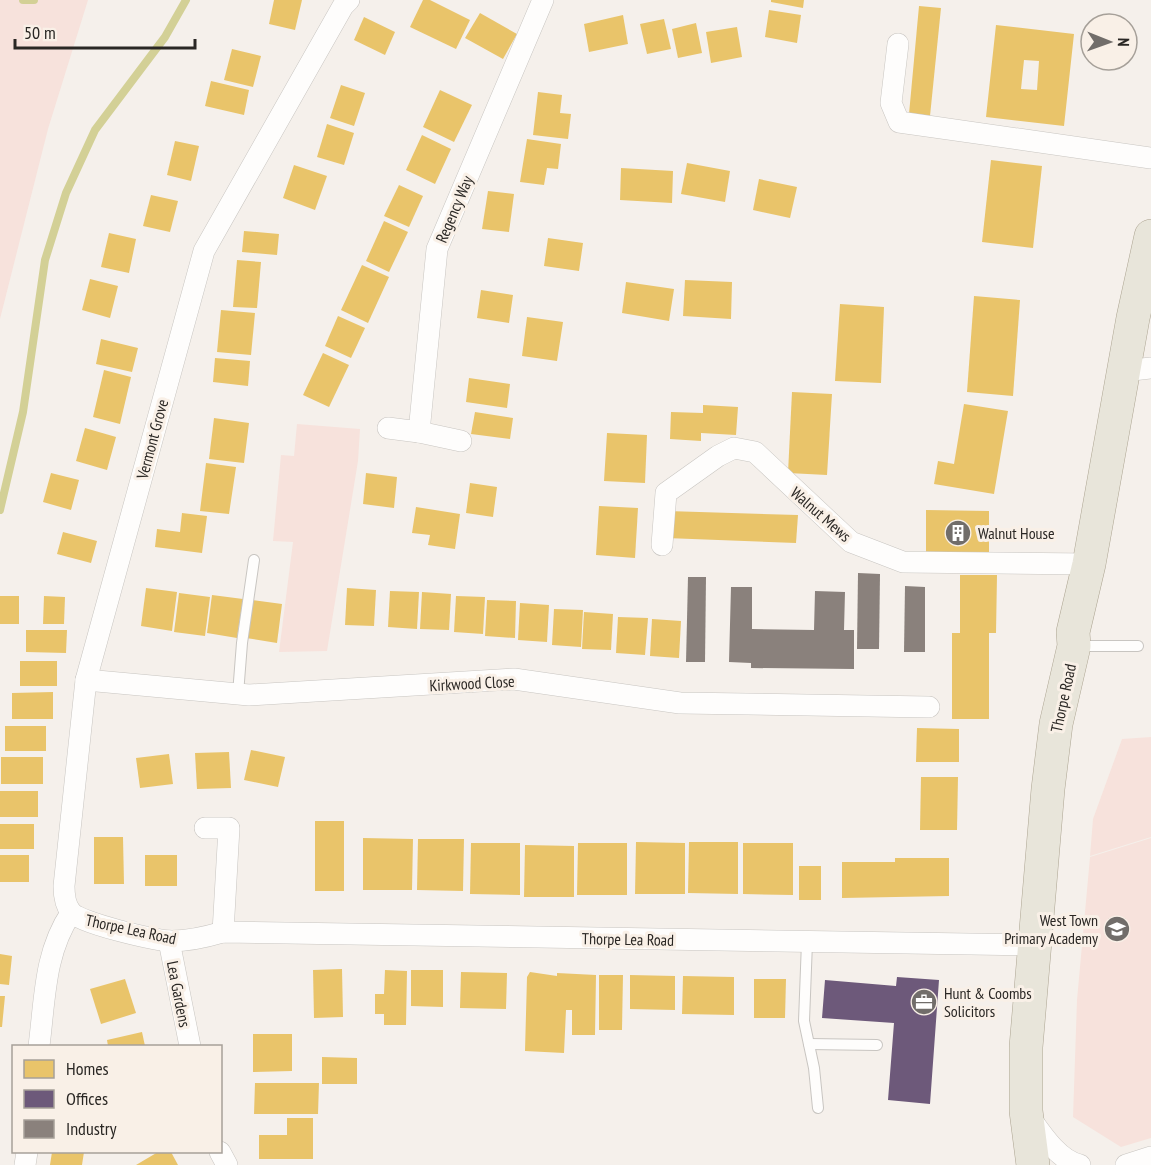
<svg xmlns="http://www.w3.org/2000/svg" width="1151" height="1165" font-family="'PT Sans Narrow',sans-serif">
<rect width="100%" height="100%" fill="#f5f0eb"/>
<g fill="#f7e2dc">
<polygon points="0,0 88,0 48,129 0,319"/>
<polygon points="297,424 360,429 358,461 327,651 279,652 293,542 273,541 281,455 294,456"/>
<polygon points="1151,737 1151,837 1090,856 1093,819 1122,739"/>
<polygon points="1151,838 1151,1138 1121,1147 1073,1117 1077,1000 1090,857"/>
</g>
<g fill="#e9c46a" fill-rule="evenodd">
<polygon points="274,0 302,0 295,30 269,24"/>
<polygon points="423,0 430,0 470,20 456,49 410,27"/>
<polygon points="771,0 804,0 803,8 771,2"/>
<polygon points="919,6 941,8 930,116 909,114"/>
<polygon points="769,10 801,15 797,43 765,37"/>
<polygon points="480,13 517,34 503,59 465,38"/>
<polygon points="623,15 628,44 589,52 584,24"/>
<polygon points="364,17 395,32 385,55 354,40"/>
<polygon points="664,19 671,49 647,54 640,24"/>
<polygon points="696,23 702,53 678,58 672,29"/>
<path d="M996,25L1074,34L1064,126L986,117ZM1024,60L1039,61L1037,90L1021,89Z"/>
<polygon points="737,27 742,57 711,63 706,32"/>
<polygon points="232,49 261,56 253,87 224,80"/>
<polygon points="211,81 249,90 244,115 205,106"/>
<polygon points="341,85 365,93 354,126 330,118"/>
<polygon points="440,90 472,105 454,142 423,127"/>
<polygon points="538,92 562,95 560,113 571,114 568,139 533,135"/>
<polygon points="327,124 354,133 344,165 317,157"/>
<polygon points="422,135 451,149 435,184 406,170"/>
<polygon points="527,139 561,144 558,169 547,168 544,185 520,182"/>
<polygon points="175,141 199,146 191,181 167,175"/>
<polygon points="991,160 1042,166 1033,248 982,242"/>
<polygon points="687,163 730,171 725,202 681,194"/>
<polygon points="294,165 327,176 315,210 283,198"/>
<polygon points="621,168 673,171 672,203 620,200"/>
<polygon points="759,179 797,187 790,218 753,210"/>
<polygon points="399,185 423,196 409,227 384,216"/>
<polygon points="488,191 514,194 509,232 482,229"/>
<polygon points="151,195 178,201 170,232 143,226"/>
<polygon points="384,221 408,232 389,272 366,261"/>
<polygon points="244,231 279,234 277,255 242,252"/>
<polygon points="109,233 136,239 129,273 101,267"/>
<polygon points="548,238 583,243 579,271 544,266"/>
<polygon points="237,260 261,262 257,308 233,307"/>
<polygon points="362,265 389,277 368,323 341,310"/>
<polygon points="90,279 118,286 110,318 82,310"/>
<polygon points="685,280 732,282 731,319 683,316"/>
<polygon points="626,282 674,289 669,321 622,313"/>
<polygon points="481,290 513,295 509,323 477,318"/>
<polygon points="974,296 1020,300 1013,396 967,392"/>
<polygon points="840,304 884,307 881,383 835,381"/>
<polygon points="221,310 255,313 251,355 217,352"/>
<polygon points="338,316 365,328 351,358 325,346"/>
<polygon points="527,317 563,322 557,361 522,356"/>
<polygon points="101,339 138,348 132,372 96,364"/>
<polygon points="323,353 349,365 329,407 303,395"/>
<polygon points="215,358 250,361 248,386 213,382"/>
<polygon points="104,370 131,377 120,424 93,417"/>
<polygon points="469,378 510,384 507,408 466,402"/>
<polygon points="792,392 832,394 827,475 788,473"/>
<polygon points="964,404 1008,411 994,494 934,484 938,461 954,464"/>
<polygon points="703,405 738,407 736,435 701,433 701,441 670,439 671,412 703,413"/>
<polygon points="475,412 513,418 510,439 471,434"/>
<polygon points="214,418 249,423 244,463 209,459"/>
<polygon points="85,428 116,437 107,470 76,461"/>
<polygon points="607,433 647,435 645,483 604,481"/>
<polygon points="206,463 236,467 229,514 200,511"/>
<polygon points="51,473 79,480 71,510 43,502"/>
<polygon points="366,473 397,477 394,508 363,504"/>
<polygon points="470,483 497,487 493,517 466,513"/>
<polygon points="599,506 638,508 635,558 596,555"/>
<polygon points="416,507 460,514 455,549 428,545 430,535 412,533"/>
<polygon points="926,510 989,511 989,555 926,555"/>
<polygon points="667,511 798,515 796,543 666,538"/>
<polygon points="182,513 207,516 202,553 155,547 157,529 180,532"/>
<polygon points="63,532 97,541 91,563 57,554"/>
<polygon points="960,575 997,575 996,633 989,633 989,719 952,719 952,633 960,633"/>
<polygon points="146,588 177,592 172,631 141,626"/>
<polygon points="347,588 376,590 374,626 345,625"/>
<polygon points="390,591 419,592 417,629 388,627"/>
<polygon points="422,592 451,594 449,630 420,629"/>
<polygon points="179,593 210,597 205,636 174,632"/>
<polygon points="212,595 243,599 237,638 207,633"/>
<rect x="0" y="596" width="19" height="28"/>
<polygon points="44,596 65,597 64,624 43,624"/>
<polygon points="456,596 485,597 483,634 454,632"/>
<polygon points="252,600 282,604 277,643 246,638"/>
<polygon points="487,600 516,601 515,638 485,636"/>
<polygon points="520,603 549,605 547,642 518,640"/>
<polygon points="554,609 583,610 581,647 552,645"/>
<polygon points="584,612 613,614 611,650 582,649"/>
<polygon points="618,617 648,618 645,655 616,653"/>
<polygon points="652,619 681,621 679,658 650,656"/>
<polygon points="26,630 67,630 66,653 26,652"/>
<rect x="20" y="661" width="37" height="25"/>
<polygon points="53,692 53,719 12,719 12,693"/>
<rect x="5" y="726" width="41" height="25"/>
<polygon points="917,728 959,729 959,762 916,762"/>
<polygon points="251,750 285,757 278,787 244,780"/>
<polygon points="229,752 231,788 197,789 195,753"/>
<polygon points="169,754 173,784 140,788 136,758"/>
<rect x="1" y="757" width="42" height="27"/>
<polygon points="921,777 958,777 957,830 920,830"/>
<rect x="0" y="791" width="38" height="26"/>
<rect x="315" y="821" width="29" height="70"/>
<rect x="0" y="824" width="34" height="25"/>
<polygon points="94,837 123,837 124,884 94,884"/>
<polygon points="363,838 413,839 412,890 363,890"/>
<polygon points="418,839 464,839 463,891 417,890"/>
<polygon points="636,842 685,843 685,894 635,894"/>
<polygon points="689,842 738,842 738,894 688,893"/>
<polygon points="471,843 520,843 520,895 470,894"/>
<polygon points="578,843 627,843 627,895 577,895"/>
<polygon points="743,843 793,843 793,895 743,894"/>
<polygon points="525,845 574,846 574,897 524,897"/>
<rect x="0" y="855" width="29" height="27"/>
<rect x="145" y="855" width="32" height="31"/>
<polygon points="895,858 949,858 949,896 842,898 842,862 895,862"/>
<rect x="799" y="866" width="22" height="34"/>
<polygon points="0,954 12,956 9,985 0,984"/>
<polygon points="342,969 343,1017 314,1018 313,970"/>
<polygon points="385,970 407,971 406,1025 384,1025 384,1014 375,1014 375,994 384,994"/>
<polygon points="411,970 443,970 443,1007 411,1006"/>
<polygon points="461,972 507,973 506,1009 460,1008"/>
<polygon points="530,972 557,976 557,973 596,975 595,1035 572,1035 572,1010 566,1010 564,1053 525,1051 527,977"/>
<polygon points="599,975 623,975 622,1030 599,1030"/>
<polygon points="630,975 675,976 675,1010 630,1009"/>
<polygon points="683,976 734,977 734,1015 682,1014"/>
<polygon points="125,979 136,1013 101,1024 90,989"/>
<polygon points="754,979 786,979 785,1018 754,1018"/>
<polygon points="0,996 5,996 2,1027 0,1027"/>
<polygon points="142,1032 145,1046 108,1046 107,1040"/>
<polygon points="253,1034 292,1034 292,1071 253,1072"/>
<polygon points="322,1057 357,1058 357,1084 322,1084"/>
<polygon points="255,1083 319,1083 318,1114 254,1114"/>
<polygon points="287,1118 313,1118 313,1159 259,1159 259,1135 287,1135"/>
<polygon points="52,1152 84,1152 82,1165 50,1165"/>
<polygon points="158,1152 171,1152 178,1165 136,1165"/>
</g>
<polygon fill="#6d597a" points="897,977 939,980 930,1104 888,1100 894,1023 822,1018 825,980 896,986"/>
<g fill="#8a817c">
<polygon points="858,573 880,574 879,649 857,649"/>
<polygon points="688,577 706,577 705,662 686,662"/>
<polygon points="905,586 925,587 925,652 904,652"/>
<polygon points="731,587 752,587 752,629 814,630 815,591 845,592 844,630 854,630 854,669 751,668 751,663 729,662"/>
</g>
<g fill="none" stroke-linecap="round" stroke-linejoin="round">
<g stroke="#d3d096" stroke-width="8">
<polyline points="23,0 34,0"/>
<polyline points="0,510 23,412 45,260 66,193 95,130 165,37 186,0"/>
</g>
<g stroke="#c8c5c1" stroke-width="12">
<g id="lane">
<polyline points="1078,646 1138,646"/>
<polyline points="238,694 242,643 254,560"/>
<polyline points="807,942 804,1021 814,1068 818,1108"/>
<polyline points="809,1044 877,1045"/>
</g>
</g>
<g stroke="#c8c5c1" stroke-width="22">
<g id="street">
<path d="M349,0L343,6L204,251L86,680L64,886C64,895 65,905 71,912C79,923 157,941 172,941C190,941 206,937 223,932L1033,945"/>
<polyline points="898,44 891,103 899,122 1151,158"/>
<polyline points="1124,371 1151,368"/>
<polyline points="388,428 419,432 437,249 543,0"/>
<polyline points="419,432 461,441"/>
<polyline points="662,545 666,493 718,456 734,448 755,452 851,542 903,562 1089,564"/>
<polyline points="86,680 249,695 514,679 680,703 929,707"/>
<polyline points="205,828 229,828 223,932"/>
<polyline points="169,941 190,1046"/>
<path d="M39,1046C45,1000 44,953 71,913"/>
<path d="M1031,1119C1043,1136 1059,1160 1080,1165"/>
<polyline points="220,1152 227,1165"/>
<polyline points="25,1165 27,1152"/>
<polyline points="1126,1165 1151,1157"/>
</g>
</g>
<g stroke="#aca491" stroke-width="34">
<polyline id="primary" points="1033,1165 1026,1111 1026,1047 1048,789 1056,724 1074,646 1073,632 1089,564 1133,318 1151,236"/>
</g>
<use href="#lane" stroke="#fefdfc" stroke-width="10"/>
<use href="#street" stroke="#fefdfc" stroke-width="21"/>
<use href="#primary" stroke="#e8e5da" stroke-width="33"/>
</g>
<defs>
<g id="building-disc" transform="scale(1.35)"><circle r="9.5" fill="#716d6a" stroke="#f9f0e7"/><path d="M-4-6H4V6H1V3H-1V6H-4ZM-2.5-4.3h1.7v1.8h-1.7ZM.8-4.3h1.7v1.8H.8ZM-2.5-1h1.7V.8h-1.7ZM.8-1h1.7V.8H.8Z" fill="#fff"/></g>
<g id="school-disc" transform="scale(1.35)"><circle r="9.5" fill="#716d6a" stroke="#f9f0e7"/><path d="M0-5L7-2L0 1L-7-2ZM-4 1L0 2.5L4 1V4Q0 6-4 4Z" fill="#fff"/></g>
<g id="office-disc" transform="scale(1.35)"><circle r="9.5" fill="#716d6a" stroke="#f9f0e7"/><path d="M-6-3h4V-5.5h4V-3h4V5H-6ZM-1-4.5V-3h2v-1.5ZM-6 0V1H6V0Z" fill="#fff"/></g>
</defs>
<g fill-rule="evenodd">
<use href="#building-disc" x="958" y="533"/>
<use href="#school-disc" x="1117" y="929"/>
<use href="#office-disc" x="924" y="1002"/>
</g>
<g text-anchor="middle" stroke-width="6" stroke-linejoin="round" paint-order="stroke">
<g font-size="16" fill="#2a2724" stroke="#f9f0e7">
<text transform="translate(454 209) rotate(-67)" y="6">Regency Way</text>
<text transform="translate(152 439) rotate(-75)" y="6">Vermont Grove</text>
<text transform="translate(821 514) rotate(41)" y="6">Walnut Mews</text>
<text transform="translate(472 683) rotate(-3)" y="6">Kirkwood Close</text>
<text transform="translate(1063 698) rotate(-78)" y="6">Thorpe Road</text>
<text transform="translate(131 929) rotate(12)" y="6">Thorpe Lea Road</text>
<text transform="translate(628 939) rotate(1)" y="6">Thorpe Lea Road</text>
<text transform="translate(179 994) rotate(79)" y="6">Lea Gardens</text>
</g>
<g font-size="16" fill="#2a2724" stroke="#f9f0e7" text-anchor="start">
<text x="978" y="539">Walnut House</text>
<text x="1098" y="926" text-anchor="end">West Town<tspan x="1098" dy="18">Primary Academy</tspan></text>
<text x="944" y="999">Hunt &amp; Coombs<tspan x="944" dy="18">Solicitors</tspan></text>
</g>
</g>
<rect x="12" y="1045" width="210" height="108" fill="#f9f0e7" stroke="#a6a099" stroke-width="1.5"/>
<rect x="24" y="1060" width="30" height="18" fill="#e9c46a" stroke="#a6a099" stroke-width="1.5"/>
<text x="66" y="1075" font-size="18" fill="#2a2724">Homes</text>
<rect x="24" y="1090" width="30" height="18" fill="#6d597a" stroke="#a6a099" stroke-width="1.5"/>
<text x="66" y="1105" font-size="18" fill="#2a2724">Offices</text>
<rect x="24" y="1120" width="30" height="18" fill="#8a817c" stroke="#a6a099" stroke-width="1.5"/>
<text x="66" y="1135" font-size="18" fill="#2a2724">Industry</text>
<g transform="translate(1109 42) rotate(91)"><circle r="28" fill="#f9f0e7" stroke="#a6a099" stroke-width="1.5"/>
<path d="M0-4.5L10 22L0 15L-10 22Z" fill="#716d6a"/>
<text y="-9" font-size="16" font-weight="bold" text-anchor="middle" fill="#2a2724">N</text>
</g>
<path d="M15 39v9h180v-9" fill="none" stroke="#2a2724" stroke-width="3"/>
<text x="24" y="39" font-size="18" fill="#2a2724" stroke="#f9f0e7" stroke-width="4.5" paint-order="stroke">50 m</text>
</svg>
